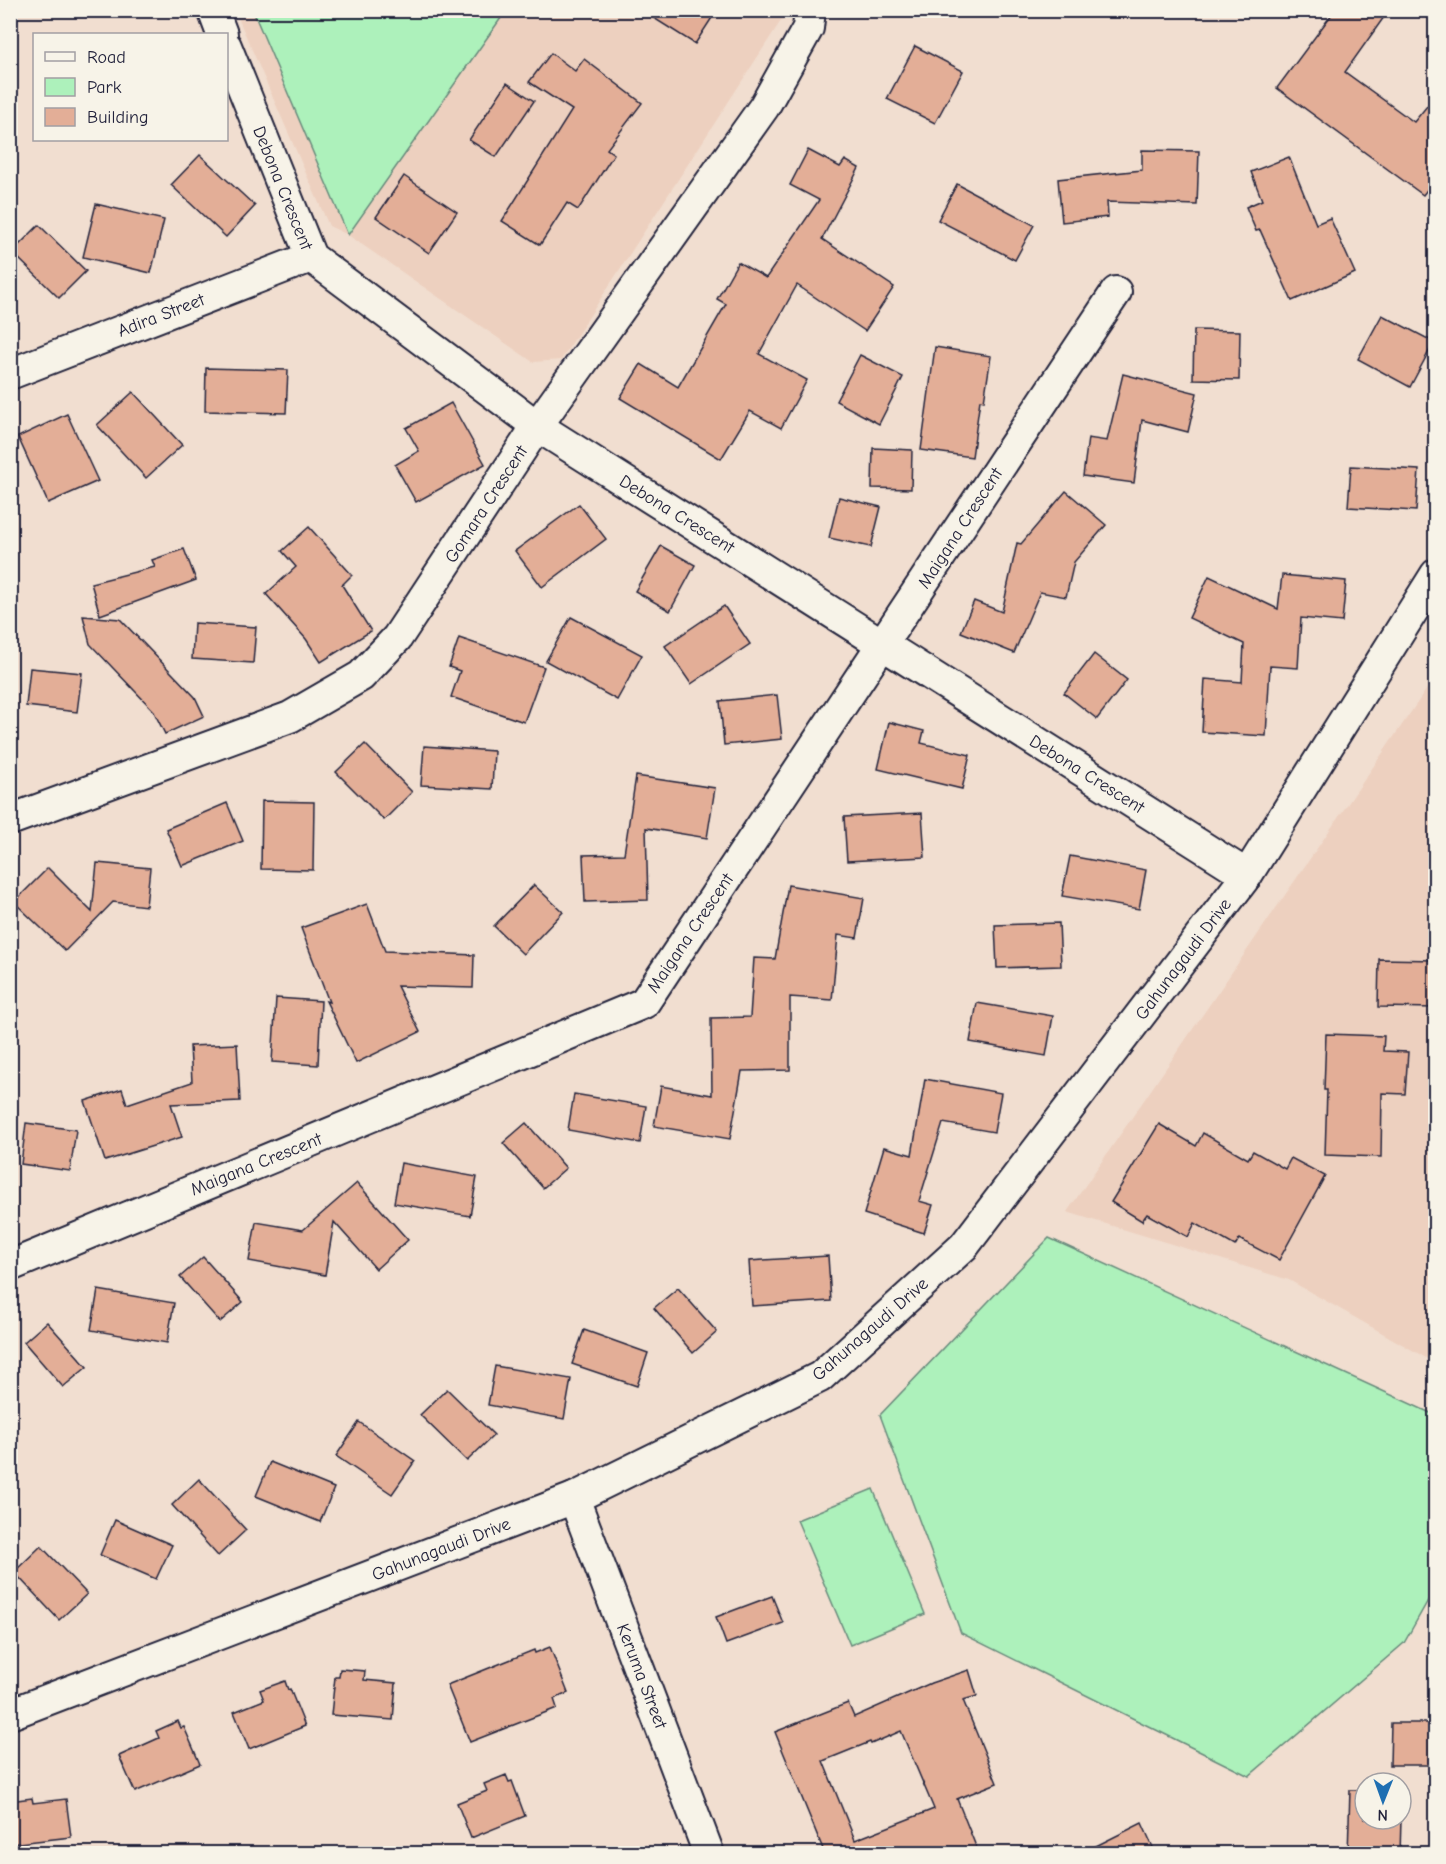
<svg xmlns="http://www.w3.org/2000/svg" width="1446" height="1864" font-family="'Comic Neue',sans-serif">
<rect width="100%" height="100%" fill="#f1ded0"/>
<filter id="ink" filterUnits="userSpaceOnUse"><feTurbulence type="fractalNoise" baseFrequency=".0167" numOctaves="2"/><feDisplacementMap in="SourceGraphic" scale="12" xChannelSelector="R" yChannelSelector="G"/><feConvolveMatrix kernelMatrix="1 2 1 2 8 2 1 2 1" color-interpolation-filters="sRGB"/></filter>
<g filter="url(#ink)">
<g fill="#edd0bf">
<polygon points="785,10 786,13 561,360 533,362 348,235 329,226 235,11"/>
<polygon points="1435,677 1435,1363 1289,1280 1067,1212"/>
</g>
<g fill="#adf1bb" stroke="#688a7b" stroke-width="1.5">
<polygon points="494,11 501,18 348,235 253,11"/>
<polygon points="1049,1238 1435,1415 1435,1588 1404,1643 1249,1776 961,1633 880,1415"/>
<polygon points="873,1489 925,1614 850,1645 797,1520"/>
</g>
<g fill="#e3ae97" stroke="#22223b" stroke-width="1.5" fill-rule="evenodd">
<polygon points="641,10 717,10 695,44"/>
<polygon points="1335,10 1389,10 1345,72 1414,122 1436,95 1436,178 1423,195 1277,88"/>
<polygon points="915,46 963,71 935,123 887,99"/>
<polygon points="551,53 575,71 584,59 642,103 607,149 614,154 578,210 567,203 540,245 502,221 572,110 529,82"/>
<polygon points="507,83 534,101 496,157 469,140"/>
<polygon points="808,150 840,167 845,160 859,168 822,239 894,287 865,331 797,285 759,354 807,380 781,428 750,411 721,459 620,398 641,364 678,387 726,304 717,299 738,262 766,278 819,200 790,185"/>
<polygon points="1142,150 1199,151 1197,205 1107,202 1108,217 1062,222 1058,179 1142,170"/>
<polygon points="200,155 255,206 226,237 171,185"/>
<polygon points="1289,157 1316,224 1330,218 1355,273 1292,301 1260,230 1256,231 1246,207 1262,200 1251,172"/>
<polygon points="404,176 457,212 429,253 376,217"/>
<polygon points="957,184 1034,225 1015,260 938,220"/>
<polygon points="96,204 164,220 151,273 83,257"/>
<polygon points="39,225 86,271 59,298 12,252"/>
<polygon points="1382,315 1434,342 1410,387 1358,359"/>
<polygon points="1194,330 1240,331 1239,380 1193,379"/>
<polygon points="935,347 991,356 984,401 980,400 972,457 921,450"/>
<polygon points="860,355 903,377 879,424 836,401"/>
<polygon points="206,368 288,370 286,413 205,411"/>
<polygon points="1123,374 1197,393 1188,432 1142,420 1134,483 1083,476 1088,438 1107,441"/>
<polygon points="133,392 182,445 146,478 97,425"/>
<polygon points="451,403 485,464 416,502 395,465 419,451 406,428"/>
<polygon points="67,414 98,481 48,503 18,437"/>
<polygon points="873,448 912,450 911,489 872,488"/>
<polygon points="1351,466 1419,470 1416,511 1348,507"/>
<polygon points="1066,491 1106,525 1074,562 1066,597 1040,592 1014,653 961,632 974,601 1002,612 1017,543 1021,544"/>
<polygon points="839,497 881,507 871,547 829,538"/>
<polygon points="579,504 606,539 542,587 515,551"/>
<polygon points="309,527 352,575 342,585 371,631 321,662 306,639 266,594 296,567 282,551"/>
<polygon points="661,546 695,565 670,611 635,591"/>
<polygon points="184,549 196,580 100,615 91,583 155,567 152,560"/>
<polygon points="1282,575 1346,581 1342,622 1301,618 1298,668 1270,666 1266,736 1202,732 1205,679 1242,682 1244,644 1189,618 1209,576 1278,609"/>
<polygon points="724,606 750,644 691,684 665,646"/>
<polygon points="83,616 120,619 195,697 204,716 165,734 153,710 90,644"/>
<polygon points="571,617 642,655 617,700 546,661"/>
<polygon points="194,623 256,627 253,663 192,659"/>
<polygon points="459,638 544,667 524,722 451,697 460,671 449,667"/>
<polygon points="1094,654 1127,680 1097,719 1064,693"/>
<polygon points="30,668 82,673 77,712 26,706"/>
<polygon points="777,695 782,739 724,745 720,701"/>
<polygon points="889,722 924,731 921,743 970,755 962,789 878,769"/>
<polygon points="365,744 412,792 384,820 336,772"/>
<polygon points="424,746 494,751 492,789 421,785"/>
<polygon points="636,776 715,788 707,838 646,828 648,900 585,902 583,855 624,854"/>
<polygon points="262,801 314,802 313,870 261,869"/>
<polygon points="227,803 243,841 182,866 166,829"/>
<polygon points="922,813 925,857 847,861 844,817"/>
<polygon points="1070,856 1146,870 1139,909 1062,896"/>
<polygon points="97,863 150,868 146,906 113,902 65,951 14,902 48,868 92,912"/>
<polygon points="534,885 563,912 523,954 494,926"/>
<polygon points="788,885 864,898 857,938 838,935 832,1000 790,997 790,1070 742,1071 730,1139 654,1126 661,1086 712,1095 711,1018 750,1017 754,958 775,959"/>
<polygon points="367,904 385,951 474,955 473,988 397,986 420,1032 356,1063 326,1001 329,1002 301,928"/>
<polygon points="1059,923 1061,966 997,968 995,925"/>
<polygon points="1379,959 1436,960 1436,1008 1378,1007"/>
<polygon points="276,998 321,1001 318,1065 272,1062"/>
<polygon points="977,1003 1053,1016 1046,1056 970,1042"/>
<polygon points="1326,1034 1384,1036 1383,1051 1408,1052 1405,1094 1382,1093 1381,1157 1325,1155 1327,1090 1324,1090"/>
<polygon points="237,1044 240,1101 171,1104 182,1137 105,1161 85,1101 122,1089 127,1104 192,1082 190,1046"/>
<polygon points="925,1079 1001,1093 994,1132 943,1123 919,1201 933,1205 924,1233 864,1214 884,1147 912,1155"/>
<polygon points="574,1094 646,1106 640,1143 568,1130"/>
<polygon points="26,1123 76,1130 70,1171 21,1164"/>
<polygon points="526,1123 566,1168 543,1188 503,1143"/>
<polygon points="1159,1124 1196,1146 1203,1133 1248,1159 1253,1151 1285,1169 1291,1158 1325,1176 1279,1260 1239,1239 1235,1246 1195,1223 1188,1237 1147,1214 1142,1221 1111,1202"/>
<polygon points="401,1163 477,1177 470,1216 394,1203"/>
<polygon points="357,1183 408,1240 376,1269 334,1222 325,1275 249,1261 256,1222 303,1230"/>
<polygon points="828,1256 831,1301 752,1306 749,1261"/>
<polygon points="203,1257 243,1302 220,1322 180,1277"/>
<polygon points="678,1288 717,1332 693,1353 654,1308"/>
<polygon points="98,1290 174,1303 167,1343 91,1330"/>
<polygon points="47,1322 87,1367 63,1387 24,1342"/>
<polygon points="584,1330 648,1353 637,1386 572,1364"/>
<polygon points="495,1366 571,1379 564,1419 488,1405"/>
<polygon points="447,1389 494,1435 467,1461 420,1415"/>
<polygon points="359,1422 415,1461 392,1494 336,1456"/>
<polygon points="270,1462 334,1488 320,1522 256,1496"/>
<polygon points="199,1479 246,1530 218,1556 172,1505"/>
<polygon points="115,1520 172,1545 156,1579 100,1555"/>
<polygon points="41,1546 87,1594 59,1620 14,1572"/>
<polygon points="772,1596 783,1623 726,1644 716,1617"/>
<polygon points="550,1647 568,1693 554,1699 557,1708 470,1742 447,1685 534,1650 535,1653"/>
<polygon points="340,1669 365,1671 364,1680 396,1683 393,1720 331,1715 335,1677 339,1677"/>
<path d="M969,1670L977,1696L963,1700L997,1783L957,1799L979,1854H825L775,1732L848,1703L854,1717L931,1683ZM901,1731L934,1809L855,1840L823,1761L870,1742L871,1744Z"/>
<polygon points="285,1681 288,1690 290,1689 305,1726 249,1749 234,1712 264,1700 260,1690"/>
<polygon points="178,1721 181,1728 184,1727 200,1764 135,1792 119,1756 159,1738 156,1731"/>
<polygon points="1391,1723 1436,1723 1436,1765 1390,1765"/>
<polygon points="506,1775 509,1782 512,1781 525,1816 471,1838 457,1803 487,1791 484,1784"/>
<polygon points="1350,1790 1365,1790 1365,1819 1401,1819 1400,1854 1348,1854"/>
<polygon points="32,1798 33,1803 66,1799 71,1837 10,1844 10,1801"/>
<polygon points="1142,1823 1156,1854 1080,1854"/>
</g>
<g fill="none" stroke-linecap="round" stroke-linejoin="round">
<g stroke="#22223b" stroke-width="34">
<g id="street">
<polyline points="213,10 222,34"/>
<polyline points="226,46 311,257 537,426 1247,875"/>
<polyline points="10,374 311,257"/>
<polyline points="10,820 290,717 361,676 397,638 537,426 764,107 808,28 810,10"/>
<polyline points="10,1266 644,1003 1116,292"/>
<polyline points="574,1498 709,1854"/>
<polyline points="10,1714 574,1498 820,1377 964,1246 1247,875 1436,574"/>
</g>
</g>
<use href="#street" stroke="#f7f3e8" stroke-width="30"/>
</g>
</g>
<g text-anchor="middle" stroke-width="4.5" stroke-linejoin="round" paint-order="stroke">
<g font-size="18" fill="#22223b" stroke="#f7f3e8">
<text transform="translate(283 188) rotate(68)" y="6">Debona Crescent</text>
<text transform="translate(161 315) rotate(-21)" y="6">Adira Street</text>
<text transform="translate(486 504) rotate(-57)" y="6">Gomara Crescent</text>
<text transform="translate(677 514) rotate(32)" y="6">Debona Crescent</text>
<text transform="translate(960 528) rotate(-57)" y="6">Maigana Crescent</text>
<text transform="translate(1087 774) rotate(32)" y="6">Debona Crescent</text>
<text transform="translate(690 933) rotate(-56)" y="6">Maigana Crescent</text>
<text transform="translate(1183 959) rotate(-53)" y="6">Gahunagaudi Drive</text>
<text transform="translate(256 1164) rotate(-22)" y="6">Maigana Crescent</text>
<text transform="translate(870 1329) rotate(-41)" y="6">Gahunagaudi Drive</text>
<text transform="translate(441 1549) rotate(-21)" y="6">Gahunagaudi Drive</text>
<text transform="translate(642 1676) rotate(69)" y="6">Keruma Street</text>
</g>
</g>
<rect width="1446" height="1864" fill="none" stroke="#f7f3e8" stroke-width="36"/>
<rect x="18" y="18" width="1410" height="1828" fill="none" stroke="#22223b" stroke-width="2" filter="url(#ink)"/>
<rect x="33" y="33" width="195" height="108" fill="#f7f3e8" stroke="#a29fa3" stroke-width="1.5"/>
<rect x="45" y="52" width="30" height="9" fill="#f7f3e8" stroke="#a29fa3" stroke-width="1.5"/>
<text x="87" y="63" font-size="18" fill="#22223b">Road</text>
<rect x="45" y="78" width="30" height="18" fill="#adf1bb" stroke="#a29fa3" stroke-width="1.5"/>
<text x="87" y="93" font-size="18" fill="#22223b">Park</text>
<rect x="45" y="108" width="30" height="18" fill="#e3ae97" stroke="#a29fa3" stroke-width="1.5"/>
<text x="87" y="123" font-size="18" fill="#22223b">Building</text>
<g transform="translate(1383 1801) rotate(181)"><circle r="28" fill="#f7f3e8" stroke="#a29fa3" stroke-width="1.5"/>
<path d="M0-4.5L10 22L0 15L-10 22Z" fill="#1f6fb2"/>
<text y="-9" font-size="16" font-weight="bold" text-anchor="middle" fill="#22223b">N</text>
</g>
</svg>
